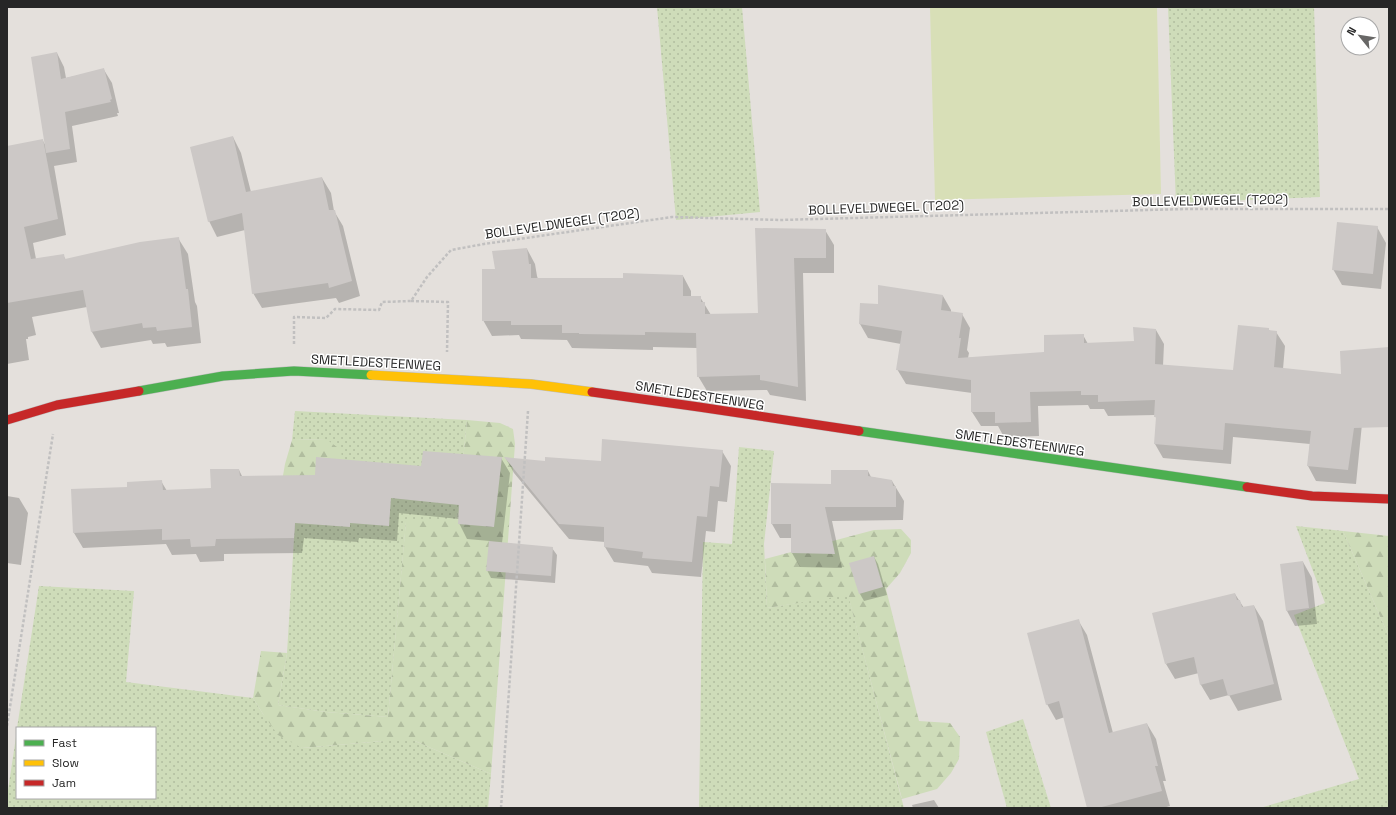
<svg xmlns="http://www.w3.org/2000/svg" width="1396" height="815" font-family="'Space Grotesk',sans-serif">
<defs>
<pattern id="grass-dots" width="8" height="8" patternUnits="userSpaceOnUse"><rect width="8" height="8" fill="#cedcb9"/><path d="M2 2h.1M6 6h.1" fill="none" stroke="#b1bd9f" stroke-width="1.8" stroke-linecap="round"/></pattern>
<pattern id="forest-firs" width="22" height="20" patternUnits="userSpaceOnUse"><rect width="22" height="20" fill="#cedcb9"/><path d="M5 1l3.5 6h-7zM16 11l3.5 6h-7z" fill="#b1bd9f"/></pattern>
</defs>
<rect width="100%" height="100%" fill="#e4e0dc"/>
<g fill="url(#grass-dots)">
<polygon points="657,7 742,7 760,212 676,220"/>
<polygon points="1168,7 1314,7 1320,197 1176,203"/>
<polygon points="295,411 467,420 457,521 406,522 388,717 326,712 278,705 287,653 296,506 326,439 292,440"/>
<polygon points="739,447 774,451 764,544 767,608 848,594 904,808 699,808 703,542 732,544"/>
<polygon points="1296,526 1343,531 1389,637 1389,808 1260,808 1359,779 1294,615 1325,603"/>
<polygon points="39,586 134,591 126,682 253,698 263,714 302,748 384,741 415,741 491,774 488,808 7,808 7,797 17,730 17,798 155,798 155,728 17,728"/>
<polygon points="1023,719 1051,808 1007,808 986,732"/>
</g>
<g fill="url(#forest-firs)">
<polygon points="467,420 500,423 513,429 515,444 491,774 415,741 384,741 302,748 278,735 263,714 253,698 261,651 287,653 278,705 326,712 388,717 406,521 457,521"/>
<polygon points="326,439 341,450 344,479 281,487 285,464 292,440"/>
<polygon points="901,529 911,540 911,553 900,573 886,589 919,721 950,723 960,737 959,759 951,773 937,789 902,799 848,595 767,608 765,559 874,530"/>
<polygon points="1343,531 1389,536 1389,637"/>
</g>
<polygon fill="#d8dfb7" points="930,7 1157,7 1161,194 935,200"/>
<g fill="#0003">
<polygon points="57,53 64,67 66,78 104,70 112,83 119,113 117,113 118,116 72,126 77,162 54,166 66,235 33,243 36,259 63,255 66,260 178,238 188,254 195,302 197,306 201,343 167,347 165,343 153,344 151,340 101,348 92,332 87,307 32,317 36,335 28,337 28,339 26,339 29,360 7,364 7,147 43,141 46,146"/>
<polygon points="233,137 241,153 251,192 322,178 331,193 334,211 343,226 360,296 339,303 336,298 262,308 253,293 245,230 217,237 209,221"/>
<polygon points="1377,227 1386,243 1381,289 1342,285 1333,269"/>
<polygon points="756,229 825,230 834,245 834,273 803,273 806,401 770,395 767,390 707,391 698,376 697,348 653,347 653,350 572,348 567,340 521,339 519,335 492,336 483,320 496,270 527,249 535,264 537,276 538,279 624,279 683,276 691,291 691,297 700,297 711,315 759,314"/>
<polygon points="943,296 951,310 951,312 962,314 970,328 967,350 969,353 968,358 1045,353 1083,335 1088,344 1135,342 1156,330 1164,344 1163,366 1234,371 1268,329 1270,331 1276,332 1285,346 1283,369 1364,404 1356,484 1316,481 1308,466 1310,444 1233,437 1231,464 1163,458 1155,444 1157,421 1155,415 1108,416 1104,409 1090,409 1088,405 1038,406 1039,436 1004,437 998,426 981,426 972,412 972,393 906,384 897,369 901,344 868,338 860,324 879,305"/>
<polygon points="722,451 731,466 727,502 718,501 715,532 706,531 701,577 652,573 648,566 614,562 605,547 605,542 569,539 514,473 506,459 546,462 602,462"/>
<polygon points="501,458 510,473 502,543 552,548 557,555 555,583 491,578 487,570 490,541 467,539 459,523 459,519 399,513 397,541 359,538 358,542 304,538 302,553 224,554 224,561 200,562 196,554 172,555 166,544 83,548 74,533 128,488 161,481 167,491 212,489 239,470 242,476 316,476 422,467"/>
<polygon points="868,471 871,477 892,481 904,501 903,520 832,521 842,568 800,567 792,553 792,538 780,538 772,524 832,485"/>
<polygon points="7,496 19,498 28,513 21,565 7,563"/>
<polygon points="874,557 878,564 887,595 864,601 860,594 851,564"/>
<polygon points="1303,562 1312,578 1317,624 1295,626 1287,611"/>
<polygon points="1235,594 1244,608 1254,606 1263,621 1282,700 1238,711 1229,695 1210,700 1201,685 1199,673 1175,679 1166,664"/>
<polygon points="1078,620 1087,635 1113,733 1147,724 1156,739 1166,781 1163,781 1170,806 1163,808 1088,808 1065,717 1056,720 1047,704"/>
<polygon points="934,800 939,808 913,808 912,805"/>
</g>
<g fill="#ccc8c6">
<polygon points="57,52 61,79 104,68 112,99 110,100 111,102 65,112 70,149 46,153 31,57"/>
<polygon points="233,136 246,192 322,177 329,210 335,210 352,281 329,288 328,283 252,294 242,213 208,222 190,147"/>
<polygon points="43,139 58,219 24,227 31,259 64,254 65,259 140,242 179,237 186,289 188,289 192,327 157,331 156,327 143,328 142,323 91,332 83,290 7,303 7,146"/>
<polygon points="1337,222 1378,226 1373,274 1332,270"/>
<polygon points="755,228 826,229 826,258 794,258 798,387 760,380 760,375 697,377 696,333 645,332 645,335 579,334 579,333 562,333 562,325 511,325 511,321 482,321 482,269 495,269 492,251 527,248 529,264 531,264 531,278 623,278 623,273 683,275 683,296 701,296 701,302 705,302 705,314 758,313"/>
<polygon points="878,285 943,295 941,310 963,313 959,338 961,338 958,358 1044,352 1044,335 1084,334 1084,343 1134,341 1133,327 1156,329 1155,364 1233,370 1238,325 1269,328 1269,330 1277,331 1274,367 1341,374 1340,351 1389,347 1389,427 1354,428 1348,470 1307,466 1311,431 1225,423 1223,450 1154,444 1156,417 1154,417 1155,400 1098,402 1098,395 1081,395 1081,391 1030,392 1031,422 995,423 995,412 971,412 971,380 896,370 902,331 859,324 860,303 878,304"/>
<polygon points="602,439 723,450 719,487 710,486 707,517 697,516 692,562 642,558 643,552 604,547 604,527 559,524 504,457 545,461 545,457 601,461"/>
<polygon points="423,451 502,457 494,527 458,524 459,505 391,498 389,526 350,523 350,527 295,523 294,538 216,539 215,546 191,547 190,539 162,540 162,529 73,533 71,489 127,487 127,482 162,480 163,490 211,488 210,469 239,469 240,476 315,475 316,457 421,466"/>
<polygon points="831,470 868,470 868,476 892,480 893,486 896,486 896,507 825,507 835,554 791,553 791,524 771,524 771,483 831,484"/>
<polygon points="489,541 553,547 551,576 486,571"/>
<polygon points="874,556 883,587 859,594 849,563"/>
<polygon points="1303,561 1309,608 1286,611 1280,564"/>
<polygon points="1235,593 1237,600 1240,600 1242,607 1254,605 1274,684 1228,696 1223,679 1200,685 1194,657 1165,664 1152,613"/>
<polygon points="1079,619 1109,733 1147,723 1158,766 1155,766 1162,791 1098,808 1087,808 1059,701 1046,705 1027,633"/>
</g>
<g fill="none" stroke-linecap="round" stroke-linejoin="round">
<g stroke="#bebdbd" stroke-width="10">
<g id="fast">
<polyline points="139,391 223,376 294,371 371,375"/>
<polyline points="859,431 1247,487"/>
</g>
</g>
<g stroke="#bebdbd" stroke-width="10">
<polyline id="slow" points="371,375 531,384 592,392"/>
</g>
<g stroke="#bebdbd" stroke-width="10">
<g id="jam">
<polyline points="592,392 699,407 859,431"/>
<polyline points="7,420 57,405 139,391"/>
<polyline points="1247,487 1312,496 1389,499"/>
</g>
</g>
<g stroke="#c1c0c0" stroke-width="2.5" stroke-dasharray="3 2" stroke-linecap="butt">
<polyline points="411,301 448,302 447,352"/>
<polyline points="294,344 294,317 326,318 335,309 379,310 382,302 411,301 427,277 451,250 484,244 672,217 780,220 1185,209 1389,209"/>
<polyline points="7,726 53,434"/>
<polyline points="501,808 528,411"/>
</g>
<use href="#fast" stroke="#4caf50" stroke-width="9"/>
<use href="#slow" stroke="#ffc107" stroke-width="9"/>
<use href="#jam" stroke="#c62828" stroke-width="9"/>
</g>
<g text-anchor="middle" stroke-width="3" stroke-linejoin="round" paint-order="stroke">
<g font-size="13" fill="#262626" stroke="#fff">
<text transform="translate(1210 200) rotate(-1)" y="5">BOLLEVELDWEGEL (T202)</text>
<text transform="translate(886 207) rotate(-2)" y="5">BOLLEVELDWEGEL (T202)</text>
<text transform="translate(562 223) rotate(-8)" y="5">BOLLEVELDWEGEL (T202)</text>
<text transform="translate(376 362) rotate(3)" y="5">SMETLEDESTEENWEG</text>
<text transform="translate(700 395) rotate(9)" y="5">SMETLEDESTEENWEG</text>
<text transform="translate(1020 442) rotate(8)" y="5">SMETLEDESTEENWEG</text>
</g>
</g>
<rect width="1396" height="815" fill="none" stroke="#262626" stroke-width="16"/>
<rect x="16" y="727" width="140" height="72" fill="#ffffff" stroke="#a8a8a8"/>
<rect x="24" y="740" width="20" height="6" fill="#4caf50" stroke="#a8a8a8"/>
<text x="52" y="747" font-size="12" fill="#262626">Fast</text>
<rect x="24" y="760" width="20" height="6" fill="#ffc107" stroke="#a8a8a8"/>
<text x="52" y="767" font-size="12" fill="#262626">Slow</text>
<rect x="24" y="780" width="20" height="6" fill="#c62828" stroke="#a8a8a8"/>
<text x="52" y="787" font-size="12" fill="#262626">Jam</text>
<g transform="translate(1360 36) rotate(300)"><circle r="19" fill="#ffffff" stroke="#a8a8a8"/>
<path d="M0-3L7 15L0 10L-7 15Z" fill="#686766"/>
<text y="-6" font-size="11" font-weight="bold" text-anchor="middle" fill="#262626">N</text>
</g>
</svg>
